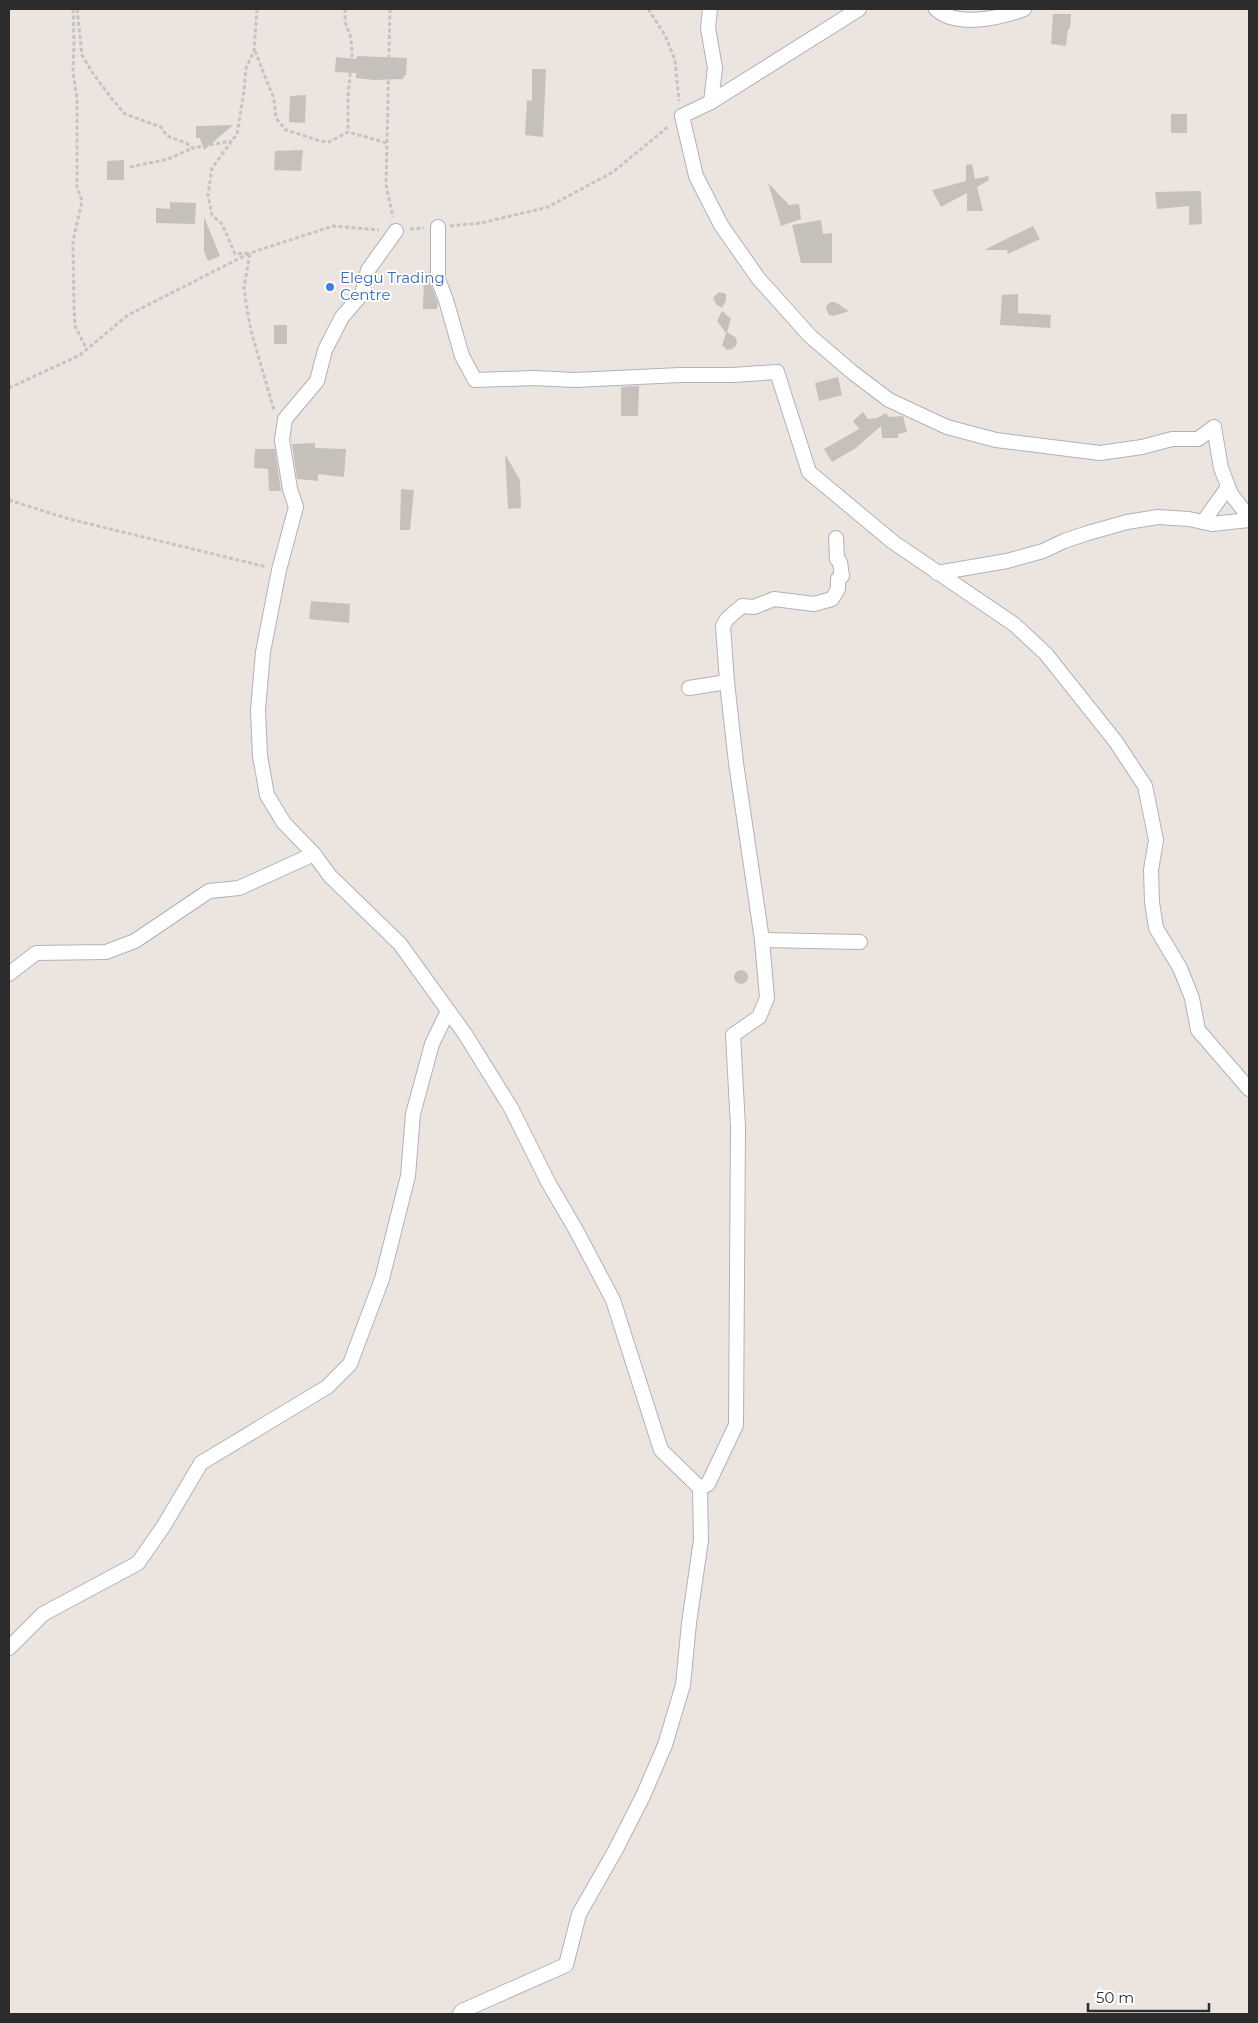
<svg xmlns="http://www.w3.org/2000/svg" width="1258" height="2023" font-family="Montserrat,sans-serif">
<rect width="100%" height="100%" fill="#ece5df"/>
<g fill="#c5c0ba">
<polygon points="1053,14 1071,14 1070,29 1068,29 1066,46 1051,44"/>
<polygon points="357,56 407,58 406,76 404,75 403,79 374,80 356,78 356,73 335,72 336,57 356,59"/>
<polygon points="532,69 546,69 543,137 525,135 527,100 532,101"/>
<polygon points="306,95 305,123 289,122 290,96"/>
<rect x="1171" y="114" width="16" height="19"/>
<polygon points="233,125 204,150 200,138 196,138 196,126"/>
<polygon points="303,150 301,171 274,170 275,151"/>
<polygon points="124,160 124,180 107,180 107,161"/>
<polygon points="972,164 975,179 988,176 989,180 977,187 983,211 967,211 967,193 941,207 932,190 966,181 966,165"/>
<polygon points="768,183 789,205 799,204 801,219 781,226"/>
<polygon points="1201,191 1202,224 1189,225 1189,206 1157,209 1155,192"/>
<polygon points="170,202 196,203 195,224 156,223 156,208 170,209"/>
<polygon points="204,217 220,256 208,261 204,251"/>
<polygon points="821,220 823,234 832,233 832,263 801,263 792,225"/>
<polygon points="1033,226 1040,239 1008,254 1007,250 984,250"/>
<polygon points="424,272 429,273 430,282 438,303 437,309 423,309"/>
<polygon points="719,292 726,294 726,301 722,308 716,304 713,298"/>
<polygon points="1018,294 1018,313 1051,315 1050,328 1000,325 1002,295"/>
<polygon points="831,302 835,302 849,311 834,316 829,315 826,309 827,305"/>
<polygon points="722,311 731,319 727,332 735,337 737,341 736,346 732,349 727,350 722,345 726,333 717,321"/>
<rect x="274" y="325" width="13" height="19"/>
<polygon points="838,377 842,395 819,401 815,383"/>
<polygon points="639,386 638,416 621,416 621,387"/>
<polygon points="863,412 868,419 877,418 886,413 889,417 903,416 907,432 898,434 898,438 882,438 881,426 856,448 832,462 824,449 859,429 853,421"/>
<polygon points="315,443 315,448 346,449 344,477 318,474 318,481 297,479 292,444"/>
<polygon points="255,449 275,449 281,491 269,491 268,469 254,468"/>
<polygon points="505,454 520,480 521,508 508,509"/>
<polygon points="401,489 414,490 410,530 400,530"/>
<polygon points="311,601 350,604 349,623 309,619"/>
<circle cx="741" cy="977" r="7"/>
</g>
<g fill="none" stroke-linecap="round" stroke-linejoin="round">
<g stroke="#afb2bb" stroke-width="16">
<g id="street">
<polyline points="710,9 708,28 715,68 711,102 682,116 696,176 721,225 758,278 810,336 852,372 889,400 947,427 996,440 1100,453 1142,447 1172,439 1198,439 1214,427 1221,468 1231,494 1249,517"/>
<path d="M936,9C957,28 1000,18 1024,9"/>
<polyline points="711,102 859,9"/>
<polyline points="438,227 438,279 446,300 462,356 475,380 534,378 575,380 680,375 732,375 777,372 809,472 893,542 1015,625 1046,654 1116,742 1145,786 1156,840 1151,870 1152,902 1156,928 1180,968 1192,998 1198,1030 1249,1089"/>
<polyline points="396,231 368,270 362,294 342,317 325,350 317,381 285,419 282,440 290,489 296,507 279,570 263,652 258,710 260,756 267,795 284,823 314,854 330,876 400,944 465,1034 511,1108 548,1182 576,1230 613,1300 661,1450 700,1488 701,1540 689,1623 683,1685 665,1745 643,1796 615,1851 579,1914 566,1965 462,2011 460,2014"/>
<polyline points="1203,522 1228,487"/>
<polyline points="937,573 1007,561 1043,551 1064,541 1088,533 1127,522 1158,517 1189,519 1212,524 1249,520"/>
<polyline points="689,688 727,682"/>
<polyline points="762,940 860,942"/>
<polyline points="9,974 36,953 106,952 135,941 209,891 239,888 314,854"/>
<polyline points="700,1488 708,1484 736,1425 738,1127 733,1035 759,1017 767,998 762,940 736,763 727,682 723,626 727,619 742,606 754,607 774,599 814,604 832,599 838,589 838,579 842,576 840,562 837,559 836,538"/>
<polyline points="9,1648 43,1614 138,1563 163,1527 201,1463 327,1387 350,1364 382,1279 408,1176 413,1114 432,1044 448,1011"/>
</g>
</g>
<g stroke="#c4c4c4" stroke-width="3" stroke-dasharray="4 2.5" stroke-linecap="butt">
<polyline points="73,9 74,44 73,72 77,100 77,187 82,201 73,241 74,306 75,326 86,348"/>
<polyline points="77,9 82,55 92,72 112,99 125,114 161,127 167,136 186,143 193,148 231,141"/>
<polyline points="257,9 254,51 246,68 244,91 237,134 212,168 208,195 212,215 222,224 235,254 250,253 244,288 246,303 251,331 274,410"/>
<polyline points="345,9 345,22 351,38 352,55 348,97 348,132"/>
<polyline points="390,9 386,185 393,217"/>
<polyline points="648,9 665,35 675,60 679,101"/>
<polyline points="255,51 274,99 276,118 286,130 320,141 329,142 348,132 387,143"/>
<polyline points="130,167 168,159 193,148"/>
<polyline points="450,226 481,223 548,207 613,172 669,126"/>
<polyline points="410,229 424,228"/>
<polyline points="9,388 80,355 128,315 250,253 333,226 379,230"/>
<polyline points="9,500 69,519 267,567"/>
</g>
<use href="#street" stroke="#fff" stroke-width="14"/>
</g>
<circle fill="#3f7fe0" stroke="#fff" stroke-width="2" cx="330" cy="287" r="5"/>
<g text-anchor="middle" stroke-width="4" stroke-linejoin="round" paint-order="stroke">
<g font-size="15" fill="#366cbe" stroke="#fff" text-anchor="start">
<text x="340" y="283">Elegu Trading<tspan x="340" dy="17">Centre</tspan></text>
</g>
</g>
<rect width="1258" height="2023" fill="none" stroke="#2c2c2c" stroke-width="20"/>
<path d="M1088 2003v8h121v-8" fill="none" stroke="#2c2c2c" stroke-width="2.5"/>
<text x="1096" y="2003" font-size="15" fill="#2c2c2c" stroke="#ffffff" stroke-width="4" paint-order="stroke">50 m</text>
</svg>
